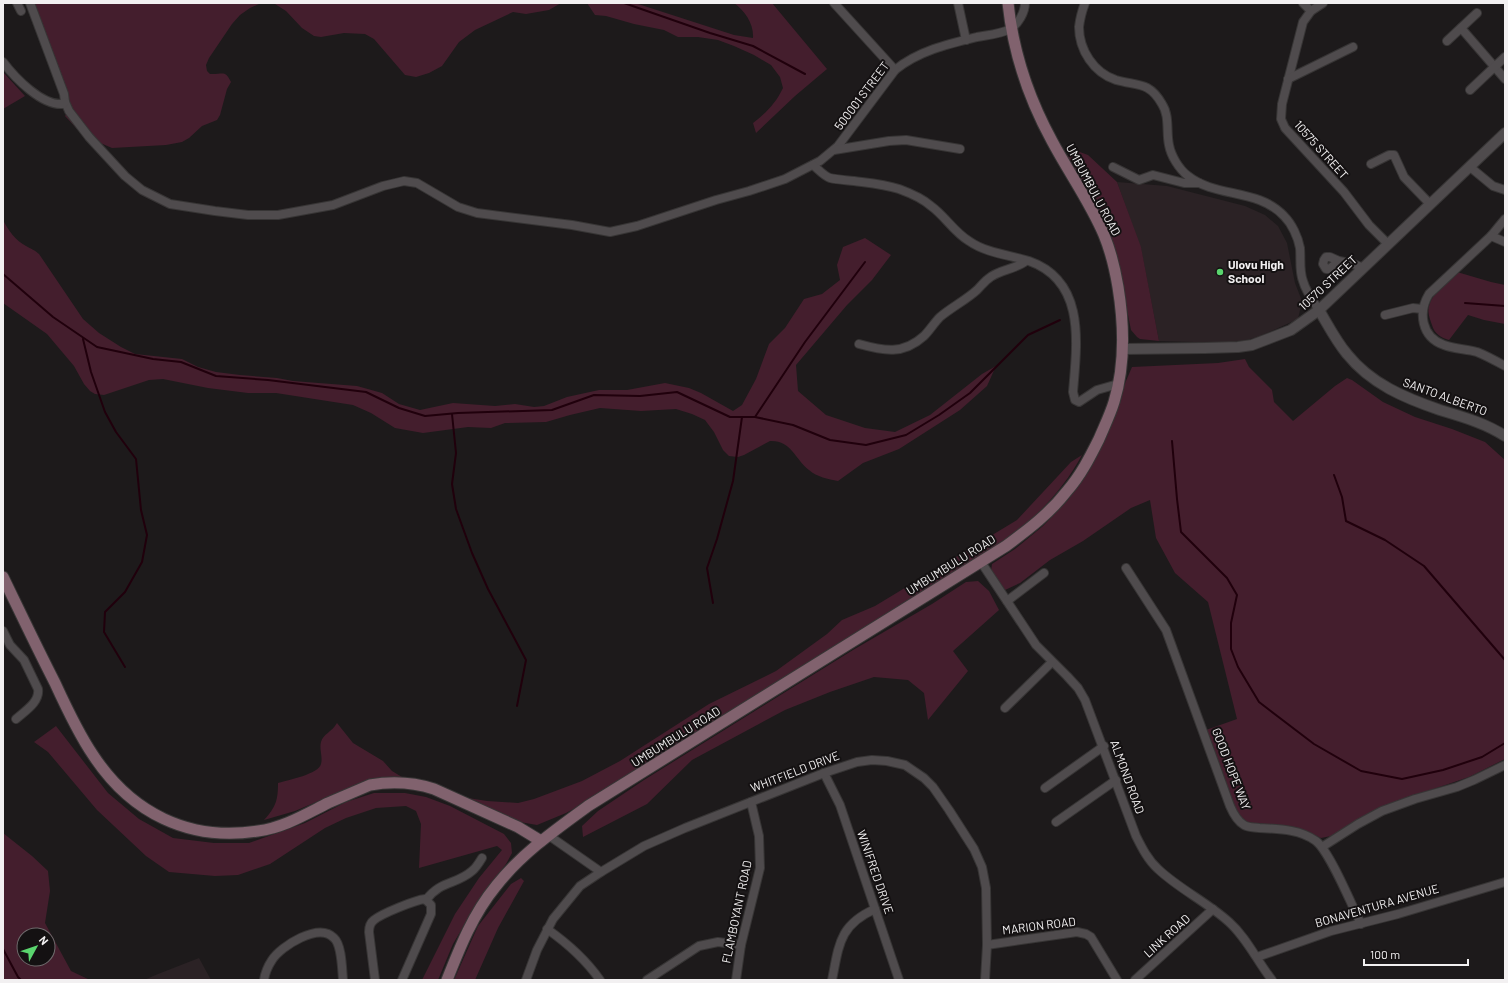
<svg xmlns="http://www.w3.org/2000/svg" width="1508" height="983" font-family="Barlow,sans-serif">
<rect width="100%" height="100%" fill="#1d1a1b"/>
<g fill="#2b2225">
<polygon points="1117,182 1167,186 1245,206 1265,215 1278,226 1287,243 1295,283 1302,301 1298,319 1256,338 1228,343 1159,341 1141,249"/>
<polygon points="199,958 211,980 144,980 158,974"/>
</g>
<g fill="#441e2d" fill-rule="evenodd">
<path d="M33,3H561L549,10L526,14L513,12L475,30L459,42L442,66L429,73L416,77L405,75L374,39L365,34L344,33L321,37L314,36L302,28L286,11L275,4H259L250,8L240,15L232,24L209,58L206,65L207,71L210,74C222,75 225,69 231,82L227,89L220,115L217,120L202,126L189,138L182,142L166,145L112,148L98,142L79,131L65,116L71,106Z"/>
<path d="M587,3H635L734,35L753,38C754,24 745,11 734,3H772L827,69L795,96L756,133L753,123C766,113 776,103 783,88L780,77L771,65L754,55L734,46L718,40L698,37H678L664,30L634,24L606,16L595,15Z"/>
<polygon points="3,72 25,96 3,109"/>
<polygon points="1077,151 1088,155 1117,182 1141,247 1159,341 1140,339 1137,337 1131,330 1124,295 1066,156"/>
<path d="M3,220C8,230 16,241 26,246C31,249 35,250 39,254L83,319L99,333L121,347L135,354L182,359L198,367L216,372L240,375L277,378L293,381L357,386L382,393L399,404L420,410L453,403L495,406L515,404L534,407L544,406L567,397L599,390H627L665,383L689,388L701,393L733,411L742,405L756,379L769,344L785,328L804,299L822,294L840,280L837,265L843,247L865,238L891,255L872,280L847,305L796,365L798,391L826,415L865,428L895,432L930,415L982,374L996,366L987,386L960,410L899,449L863,463L838,481C828,479 817,477 809,470C795,459 791,440 770,441L744,455L738,457L729,456L723,450L714,432L705,420L692,414L676,409L641,411L600,408L570,415L546,422L505,423L491,428L468,427L423,433L395,428L371,413L353,405L276,393H248L208,388L163,379L149,380L104,395L95,394L90,391L84,384L74,366L47,334L3,303Z"/>
<path d="M1457,272L1491,282L1505,285V324L1484,320L1468,315L1449,340C1441,338 1434,333 1432,325C1430,319 1427,312 1429,306C1432,293 1448,282 1457,272Z"/>
<polygon points="1245,359 1249,367 1272,390 1274,402 1293,421 1335,386 1347,378 1352,380 1383,402 1415,417 1452,429 1485,442 1505,460 1505,759 1469,777 1401,800 1364,817 1331,836 1321,838 1306,832 1245,822 1235,809 1206,730 1237,719 1208,602 1175,573 1156,538 1150,500 1131,508 1083,541 1050,560 1020,583 1005,590 991,571 992,564 1015,549 1043,526 1068,500 1089,471 1112,421 1123,388 1132,367 1218,363"/>
<path d="M1082,455C1063,490 1038,515 1008,541L592,799L566,813L537,825L520,822L468,798L487,801L518,803L534,799L582,781L620,761L709,704L776,671L827,634L842,620L875,606L1017,520L1071,462Z"/>
<polygon points="978,581 989,591 999,610 953,651 968,671 928,720 924,693 908,680 874,677 830,692 785,710 692,760 647,804 583,837 582,826 598,811 644,780 853,650 932,604 966,582"/>
<path d="M337,723L353,743L383,761L392,771L402,777L366,781L295,811L264,820C276,807 278,800 278,783C288,780 319,774 321,764C323,757 319,749 321,742C323,734 332,732 337,723Z"/>
<polygon points="56,726 108,793 139,819 173,838 214,843 249,843 305,823 346,802 374,793 405,793 426,797 450,806 504,834 511,843 512,853 506,864 479,900 453,944 438,980 422,980 455,914 479,878 502,850 497,846 419,868 421,824 416,811 406,806 376,808 346,818 325,828 270,864 238,875 215,876 169,872 146,856 97,810 48,752 34,742"/>
<path d="M3,833L32,856L48,871L50,891L45,923L71,971L90,980H3ZM24,935H48V959H24Z"/>
<polygon points="521,878 524,881 498,928 475,980 454,980 478,926 511,884"/>
</g>
<g fill="none" stroke-linecap="round" stroke-linejoin="round">
<g stroke="#20000c" stroke-width="2">
<polyline points="624,3 710,33 753,46 805,74"/>
<polyline points="3,274 53,317 97,347 153,359 181,362 216,376 268,380 366,392 399,408 425,416 458,413 552,410 594,395 640,396 677,392 730,417 755,417 793,425 830,440 866,445 906,435 939,415 970,393 1028,335 1060,320"/>
<polyline points="1465,303 1505,306"/>
<polyline points="83,339 91,372 105,412 116,432 136,459 141,510 147,535 142,562 125,592 105,612 104,632 125,667"/>
<polyline points="452,414 456,453 452,484 456,509 472,553 488,589 526,660 517,706"/>
<polyline points="755,417 805,342 865,262"/>
<polyline points="1172,441 1177,499 1181,532 1227,578 1237,595 1231,623 1231,649 1238,667 1259,702 1314,744 1361,771 1402,779 1443,770 1482,757 1505,743"/>
<polyline points="1334,475 1342,497 1346,521 1385,540 1424,566 1505,660"/>
<polyline points="713,603 707,568 717,539 733,481 742,417"/>
<polyline points="3,949 18,977 21,980"/>
</g>
<g stroke="#373535" stroke-width="10">
<g id="minor">
<polyline points="17,3 21,11"/>
<path d="M30,3L64,94L65,102L69,111L89,137L125,176L142,190L170,204L215,211L248,215H278L333,205L383,186L404,181L417,183L458,207L477,213L572,225L610,232L637,226L716,200L749,191L785,179L820,161L838,146L895,70C918,51 948,44 977,37C988,35 1001,34 1010,29C1018,25 1025,12 1025,3"/>
<polyline points="834,3 895,70"/>
<polyline points="958,3 966,40"/>
<path d="M1085,3C1082,11 1080,18 1079,27C1079,50 1094,73 1116,80C1137,86 1149,81 1162,104C1170,116 1166,132 1169,145C1171,156 1179,169 1188,176C1216,198 1258,188 1284,216C1292,224 1298,237 1300,248C1301,259 1299,271 1303,281C1306,292 1313,301 1319,310"/>
<polyline points="1303,3 1311,11"/>
<polyline points="1323,3 1311,11 1303,22 1282,104 1281,119 1285,128 1344,192 1369,225 1388,244"/>
<polyline points="1461,28 1505,79"/>
<polyline points="1447,41 1477,13"/>
<path d="M3,62C15,78 42,106 63,104L65,102"/>
<polyline points="1288,79 1353,47"/>
<polyline points="1470,90 1505,57"/>
<polyline points="834,150 889,141 906,140 960,149"/>
<polyline points="1371,164 1389,155 1394,155 1404,177 1430,204"/>
<path d="M813,165C818,169 824,176 830,178C838,180 847,180 854,181C870,183 884,184 899,189C910,193 922,198 931,206C945,216 954,232 969,241C986,253 1009,255 1029,261C1086,281 1077,343 1073,392L1075,400L1079,402L1097,390L1118,384"/>
<polyline points="1113,167 1139,180 1153,175 1184,183 1199,183"/>
<polyline points="1470,167 1493,186 1505,190"/>
<path d="M1505,219L1491,236L1429,294C1418,312 1421,337 1444,345C1454,349 1466,349 1477,352C1487,356 1496,361 1505,366"/>
<polyline points="1491,236 1505,242"/>
<polyline points="1339,261 1329,269 1326,269 1323,264 1324,260 1326,257 1330,257 1339,261 1354,264 1363,268"/>
<polyline points="1385,315 1413,308 1422,309"/>
<path d="M859,344C884,351 903,355 924,336C930,330 934,323 940,317C952,307 966,300 977,290C981,286 984,282 988,279C999,269 1015,270 1026,261"/>
<path d="M981,562L1036,645L1067,676L1078,688L1085,700L1136,836C1142,848 1148,860 1158,869C1179,889 1207,902 1229,922C1247,938 1257,961 1272,980"/>
<path d="M1126,568L1166,630L1230,806C1233,813 1237,821 1244,825C1249,828 1255,827 1259,828C1278,829 1300,829 1316,841C1330,852 1352,906 1361,924"/>
<polyline points="1007,601 1044,573"/>
<path d="M3,631L10,645L24,660L38,689C40,702 25,711 16,719"/>
<polyline points="1005,708 1052,662"/>
<polyline points="824,773 840,805 899,980"/>
<polyline points="1045,788 1104,746"/>
<polyline points="1056,822 1116,780"/>
<polyline points="548,835 601,872"/>
<polyline points="1322,847 1358,824 1382,811 1415,799 1457,787 1474,780 1505,765"/>
<path d="M426,900C441,880 456,885 472,871C476,868 479,863 482,858"/>
<path d="M547,929C567,943 586,960 600,980"/>
<polyline points="987,945 1077,932 1086,934 1091,937 1117,980"/>
<polyline points="1257,957 1331,931 1398,914 1505,882"/>
<path d="M264,980C265,973 268,966 272,960C281,946 319,922 334,938C342,945 342,970 343,980"/>
<path d="M375,980L369,932C369,927 370,923 374,920C381,914 415,900 425,899L431,905V914L402,980"/>
<polyline points="526,980 537,950 553,919 580,886 601,872 644,846 685,828 824,773 857,762 872,760 887,761 905,765 924,778 933,787 949,810 974,849 982,867 986,888 987,945 985,980"/>
<polyline points="647,980 699,946 718,942 741,945"/>
<polyline points="736,980 741,945 760,868 759,836 751,802"/>
<path d="M832,980C839,945 839,925 875,909"/>
<polyline points="1135,980 1213,909"/>
</g>
</g>
<g stroke="#373535" stroke-width="12">
<g id="tertiary">
<path d="M1319,310C1328,325 1336,341 1347,354C1371,384 1405,398 1440,410C1463,417 1485,423 1505,436"/>
<polyline points="1122,349 1205,348 1238,347 1252,345 1291,330 1319,310 1505,133"/>
</g>
</g>
<g stroke="#373535" stroke-width="13">
<g id="secondary">
<path d="M3,577C20,612 37,648 55,683C66,707 78,733 93,755C131,813 189,842 258,831C283,828 306,814 328,803C342,797 356,791 370,785C393,781 412,782 434,789L518,827L541,841"/>
<path d="M447,980C460,947 473,914 496,886C521,854 555,830 588,806L1006,546C1029,529 1050,513 1067,491C1081,475 1090,457 1099,439C1104,427 1110,415 1114,402C1125,366 1124,324 1118,287C1115,269 1111,252 1104,235C1090,202 1069,173 1052,141C1029,99 1013,51 1008,3"/>
</g>
</g>
<use href="#minor" stroke="#4f4b4d" stroke-width="8"/>
<use href="#tertiary" stroke="#4f4b4d" stroke-width="10"/>
<use href="#secondary" stroke="#81626e" stroke-width="11"/>
</g>
<circle fill="#5ad56e" stroke="#141112" stroke-width="1.5" cx="1220" cy="272" r="4"/>
<g text-anchor="middle" stroke-width="4" stroke-linejoin="round" paint-order="stroke">
<g font-size="12" fill="#f2f0f1" stroke="#141112">
<text transform="translate(862 96) rotate(-53)" y="4">500001 STREET</text>
<text transform="translate(1321 150) rotate(48)" y="4">10575 STREET</text>
<text transform="translate(1093 190) rotate(62)" y="4">UMBUMBULU ROAD</text>
<text transform="translate(1328 283) rotate(-43)" y="4">10570 STREET</text>
<text transform="translate(1445 397) rotate(20)" y="4">SANTO ALBERTO</text>
<text transform="translate(951 565) rotate(-32)" y="4">UMBUMBULU ROAD</text>
<text transform="translate(676 737) rotate(-32)" y="4">UMBUMBULU ROAD</text>
<text transform="translate(1231 769) rotate(69)" y="4">GOOD HOPE WAY</text>
<text transform="translate(795 772) rotate(-21)" y="4">WHITFIELD DRIVE</text>
<text transform="translate(1127 777) rotate(70)" y="4">ALMOND ROAD</text>
<text transform="translate(875 872) rotate(71)" y="4">WINIFRED DRIVE</text>
<text transform="translate(1377 906) rotate(-16)" y="4">BONAVENTURA AVENUE</text>
<text transform="translate(737 912) rotate(-78)" y="4">FLAMBOYANT ROAD</text>
<text transform="translate(1039 926) rotate(-7)" y="4">MARION ROAD</text>
<text transform="translate(1167 936) rotate(-42)" y="4">LINK ROAD</text>
</g>
<g font-size="12" font-weight="bold" fill="#f2f0f1" stroke="#141112" text-anchor="start">
<text x="1228" y="269">Ulovu High<tspan x="1228" dy="14">School</tspan></text>
</g>
</g>
<rect width="1508" height="983" fill="none" stroke="#f2f0f1" stroke-width="8"/>
<g transform="translate(36 947) rotate(50)"><circle r="19" fill="#141112" stroke="#6d6a6b"/>
<path d="M0-3L7 15L0 10L-7 15Z" fill="#5ad56e"/>
<text y="-6" font-size="11" font-weight="bold" text-anchor="middle" fill="#f2f0f1">N</text>
</g>
<path d="M1364 959v6h104v-6" fill="none" stroke="#f2f0f1" stroke-width="2"/>
<text x="1370" y="959" font-size="12" fill="#f2f0f1" stroke="#141112" stroke-width="3" paint-order="stroke">100 m</text>
</svg>
